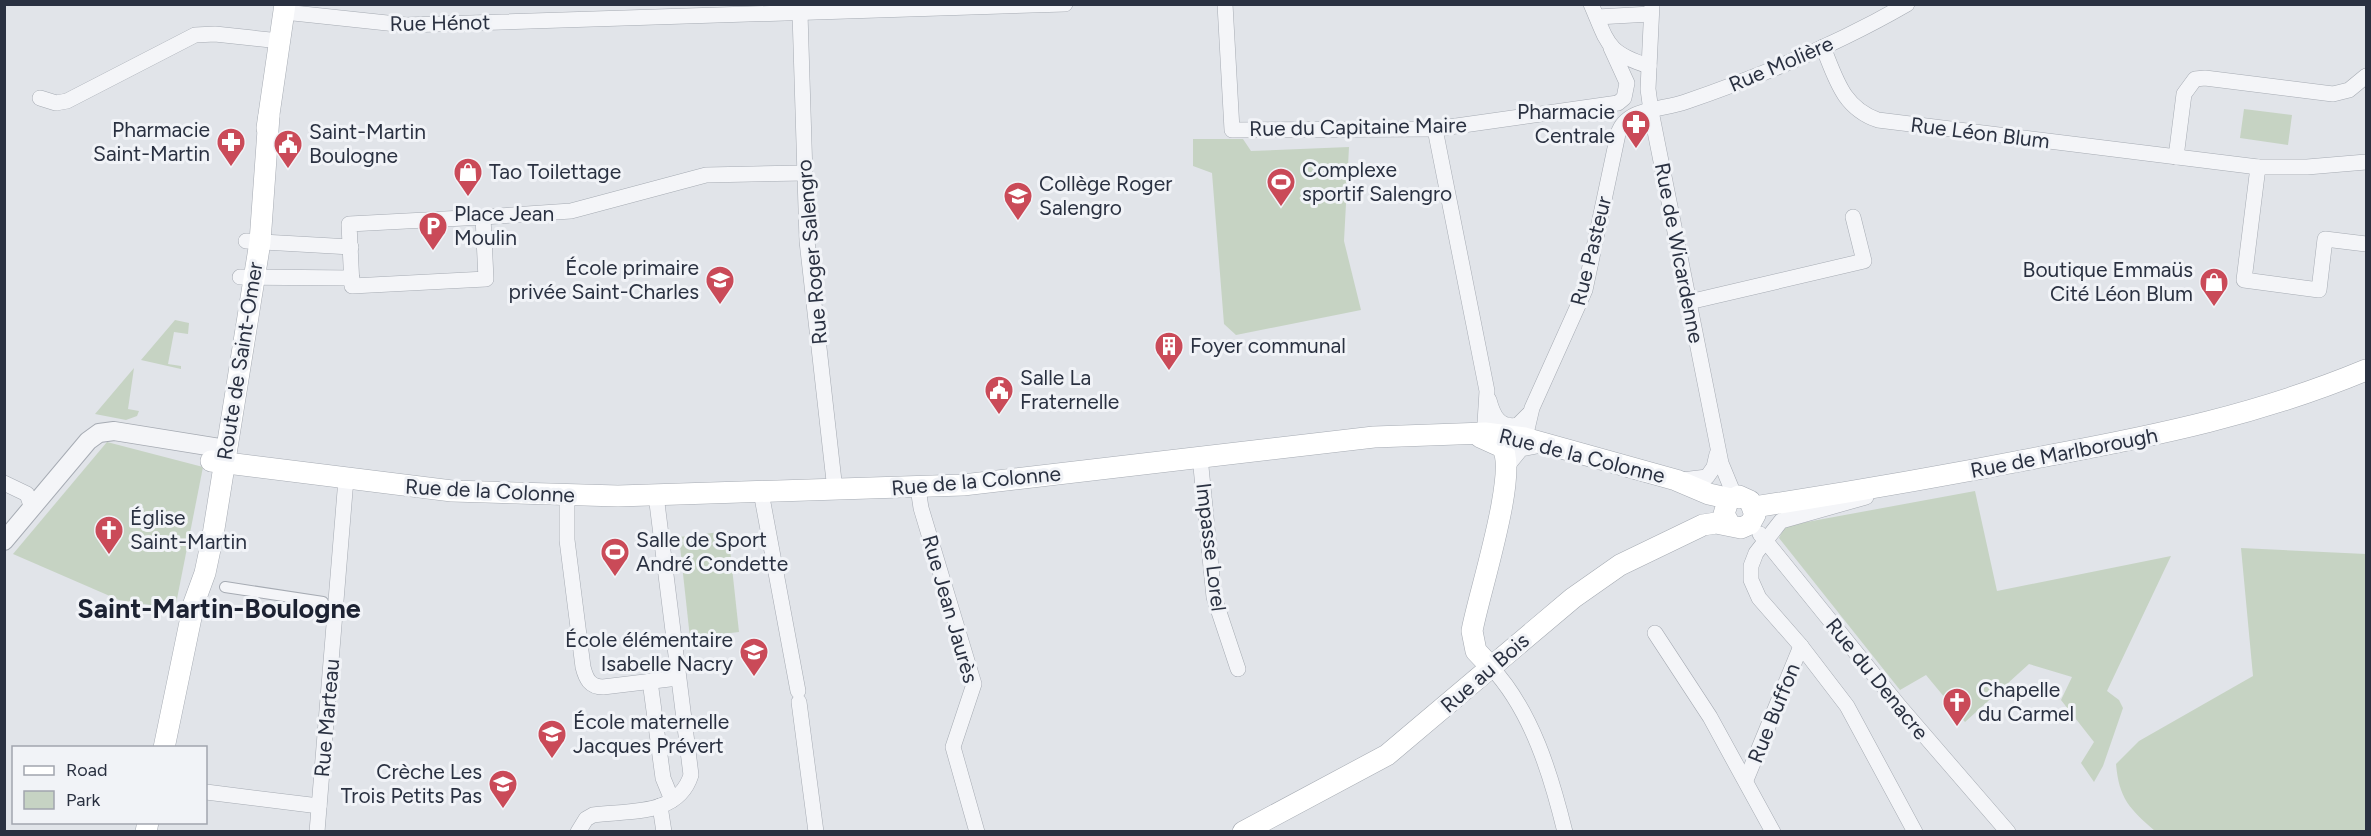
<svg xmlns="http://www.w3.org/2000/svg" width="2371" height="836" font-family="Figtree,sans-serif">
<rect width="100%" height="100%" fill="#e1e4e9"/>
<g fill="#c6d3c3">
<polygon points="2244,109 2292,115 2288,145 2240,138"/>
<polygon points="1193,139 1243,139 1251,151 1349,147 1344,241 1361,310 1236,335 1224,324 1212,173 1193,166"/>
<polygon points="175,320 189,323 188,334 174,332 168,364 181,366 181,369 141,360"/>
<polygon points="134,368 128,409 139,411 137,416 126,420 95,414"/>
<polygon points="107,442 203,467 175,609 119,600 13,554"/>
<polygon points="1975,491 1997,591 2171,556 2107,691 2119,700 2123,708 2103,766 2094,782 2081,763 2094,742 2061,700 2072,677 2029,664 1965,722 1926,675 1900,690 1779,538 1785,526"/>
<polygon points="728,531 739,632 690,638 679,537"/>
<path d="M2241,548L2366,554V831H2155C2130,809 2119,799 2116,764L2139,741L2253,676Z"/>
</g>
<g fill="none" stroke-linecap="round" stroke-linejoin="round">
<g stroke="#a6abb3" stroke-width="12">
<polyline id="pedestrian" points="225,587 323,602"/>
</g>
<g stroke="#a6abb3" stroke-width="16">
<g id="minor">
<polyline points="1225,4 1232,130 1435,129 1618,103 1624,98 1627,83 1611,48"/>
<path d="M1591,4C1608,43 1606,53 1649,66"/>
<polyline points="1652,4 1648,89 1651,111 1721,463 1735,497"/>
<polyline points="284,12 406,25 1065,4"/>
<polyline points="800,13 807,241 835,490"/>
<polyline points="1597,17 1651,14"/>
<path d="M1823,47C1836,79 1843,108 1878,120L2258,167H2307L2366,162"/>
<polyline points="40,98 56,103 67,101 195,35 215,34 280,41"/>
<polyline points="1435,129 1487,391 1484,439"/>
<polyline points="2176,157 2184,94 2195,79 2205,78 2333,94 2349,90 2366,76"/>
<polyline points="2258,167 2244,280 2319,290 2325,239 2366,244"/>
<polygon points="483,217 486,279 352,286 349,224"/>
<polyline points="483,217 571,211 706,175 804,173"/>
<polyline points="246,241 351,247"/>
<polyline points="240,277 352,278"/>
<polyline points="1689,302 1864,261 1853,217"/>
<path d="M1489,400C1493,415 1499,429 1518,425L1530,413"/>
<path d="M1525,438L1532,408L1585,290L1618,134C1626,107 1663,110 1685,102C1761,76 1836,45 1907,4"/>
<polyline points="1200,457 1214,597 1238,669"/>
<polyline points="1508,465 1521,449 1542,445"/>
<polyline points="1682,480 1707,477 1714,467 1717,454"/>
<polyline points="4,483 27,494 32,508"/>
<polyline points="918,488 921,508 974,684 953,747 977,832"/>
<polyline points="761,492 798,691"/>
<path d="M567,496V540L583,667C586,679 590,687 603,687L678,678"/>
<polyline points="1866,497 1781,521 1756,553 1751,566 1751,580 1759,598 1801,646 1847,706 1915,832"/>
<polyline points="1760,534 1900,707 2008,832"/>
<polyline points="1655,633 1710,717 1773,832"/>
<path d="M1491,667C1532,711 1551,775 1565,832"/>
<polyline points="650,681 663,778 672,800"/>
<polyline points="799,702 816,832"/>
<polyline points="1746,780 1801,646"/>
<polyline points="206,792 319,806"/>
<polyline points="660,806 664,832"/>
<polyline points="317,832 346,479"/>
<path d="M578,832L586,819L593,815C627,810 678,817 691,775L656,495"/>
</g>
</g>
<g stroke="#a6abb3" stroke-width="20">
<polyline id="tertiary" points="4,541 88,441 99,433 114,431 226,449"/>
</g>
<g stroke="#a6abb3" stroke-width="22">
<g id="secondary">
<polyline points="267,128 285,4"/>
<path d="M1480,437L1502,447C1519,472 1478,596 1472,631L1476,651L1491,667"/>
<polyline points="211,461 452,491 618,496 963,485 1374,437 1485,433 1525,438 1676,480 1709,494 1731,499"/>
<path d="M1754,507C1852,492 1949,475 2046,456C2159,435 2260,414 2366,370"/>
<polyline points="164,748 194,603 205,573 213,535 260,242 269,116"/>
<polyline points="146,832 148,822"/>
<polyline points="1243,832 1387,755 1573,598 1620,565 1703,525 1716,523 1741,528 1750,524 1755,515 1750,501 1739,496 1728,501 1724,514 1730,525"/>
</g>
</g>
<use href="#pedestrian" stroke="#f4f5f8" stroke-width="10"/>
<use href="#minor" stroke="#f4f5f8" stroke-width="15"/>
<use href="#tertiary" stroke="#f4f5f8" stroke-width="18"/>
<use href="#secondary" stroke="#fff" stroke-width="21"/>
</g>
<defs>
<g id="pharmacy-pin" transform="scale(1.5)"><path d="M0 17L-7.5 6A9.5 9.5 0 1 1 7.5 6Z" fill="#ca4a58" stroke="#f1f3f7"/><path d="M-2-6h4v4h4v4h-4v4h-4v-4h-4v-4h4Z" fill="#fff"/></g>
<g id="civic-pin" transform="scale(1.5)"><path d="M0 17L-7.5 6A9.5 9.5 0 1 1 7.5 6Z" fill="#ca4a58" stroke="#f1f3f7"/><path d="M-.6-6.5H3V-4.5H.6V-3L4-1V1h2V6H-6V1h2V-1L-.6-3ZM-1.2 2.5V6h2.4V2.5Z" fill="#fff"/></g>
<g id="shop-pin" transform="scale(1.5)"><path d="M0 17L-7.5 6A9.5 9.5 0 1 1 7.5 6Z" fill="#ca4a58" stroke="#f1f3f7"/><path d="M-5-2.5h2.3a2.7 3.5 0 0 1 5.4 0H5L5.5 6h-11ZM-1.5-2.5h3a1.5 2.3 0 0 0-3 0Z" fill="#fff"/></g>
<g id="stadium-pin" transform="scale(1.5)"><path d="M0 17L-7.5 6A9.5 9.5 0 1 1 7.5 6Z" fill="#ca4a58" stroke="#f1f3f7"/><path d="M0-5a6.5 5 0 1 0 0 10a6.5 5 0 1 0 0-10ZM-3.5-1.8h7v3.6h-7Z" fill="#fff"/></g>
<g id="school-pin" transform="scale(1.5)"><path d="M0 17L-7.5 6A9.5 9.5 0 1 1 7.5 6Z" fill="#ca4a58" stroke="#f1f3f7"/><path d="M0-5L7-2L0 1L-7-2ZM-4 1L0 2.5L4 1V4Q0 6-4 4Z" fill="#fff"/></g>
<g id="parking-pin" transform="scale(1.5)"><path d="M0 17L-7.5 6A9.5 9.5 0 1 1 7.5 6Z" fill="#ca4a58" stroke="#f1f3f7"/><path d="M-3.5-5.5H1a3.5 3.5 0 0 1 0 7H-1V5.5H-3.5ZM-1-3.4V-.6H.8a1.4 1.4 0 0 0 0-2.8Z" fill="#fff"/></g>
<g id="building-pin" transform="scale(1.5)"><path d="M0 17L-7.5 6A9.5 9.5 0 1 1 7.5 6Z" fill="#ca4a58" stroke="#f1f3f7"/><path d="M-4-6H4V6H1V3H-1V6H-4ZM-2.5-4.3h1.7v1.8h-1.7ZM.8-4.3h1.7v1.8H.8ZM-2.5-1h1.7V.8h-1.7ZM.8-1h1.7V.8H.8Z" fill="#fff"/></g>
<g id="church-pin" transform="scale(1.5)"><path d="M0 17L-7.5 6A9.5 9.5 0 1 1 7.5 6Z" fill="#ca4a58" stroke="#f1f3f7"/><path d="M-1.2-6h2.4v3.5h3.3v2.4h-3.3V6h-2.4V-.1h-3.3v-2.4h3.3Z" fill="#fff"/></g>
</defs>
<g fill-rule="evenodd">
<use href="#pharmacy-pin" x="1636" y="124"/>
<use href="#pharmacy-pin" x="231" y="142"/>
<use href="#civic-pin" x="288" y="144"/>
<use href="#shop-pin" x="468" y="172"/>
<use href="#stadium-pin" x="1281" y="182"/>
<use href="#school-pin" x="1018" y="196"/>
<use href="#parking-pin" x="433" y="226"/>
<use href="#school-pin" x="720" y="280"/>
<use href="#shop-pin" x="2214" y="282"/>
<use href="#building-pin" x="1169" y="346"/>
<use href="#civic-pin" x="999" y="390"/>
<use href="#church-pin" x="109" y="530"/>
<use href="#stadium-pin" x="615" y="552"/>
<use href="#school-pin" x="754" y="652"/>
<use href="#church-pin" x="1957" y="702"/>
<use href="#school-pin" x="552" y="734"/>
<use href="#school-pin" x="503" y="784"/>
</g>
<g text-anchor="middle" stroke-width="6" stroke-linejoin="round" paint-order="stroke">
<g font-size="21" fill="#2a3141" stroke="#f1f3f7">
<text transform="translate(440 23) rotate(-1)" y="7">Rue Hénot</text>
<text transform="translate(1781 64) rotate(-23)" y="7">Rue Molière</text>
<text transform="translate(1358 127) rotate(-1)" y="7">Rue du Capitaine Maire</text>
<text transform="translate(1980 133) rotate(7)" y="7">Rue Léon Blum</text>
<text transform="translate(1591 251) rotate(-76)" y="7">Rue Pasteur</text>
<text transform="translate(812 252) rotate(-95)" y="7">Rue Roger Salengro</text>
<text transform="translate(1679 253) rotate(79)" y="7">Rue de Wicardenne</text>
<text transform="translate(240 361) rotate(-81)" y="7">Route de Saint-Omer</text>
<text transform="translate(2064 453) rotate(-11)" y="7">Rue de Marlborough</text>
<text transform="translate(1582 456) rotate(14)" y="7">Rue de la Colonne</text>
<text transform="translate(976 481) rotate(-5)" y="7">Rue de la Colonne</text>
<text transform="translate(490 491) rotate(3)" y="7">Rue de la Colonne</text>
<text transform="translate(1211 547) rotate(83)" y="7">Impasse Lorel</text>
<text transform="translate(950 609) rotate(74)" y="7">Rue Jean Jaurès</text>
<text transform="translate(1485 673) rotate(-41)" y="7">Rue au Bois</text>
<text transform="translate(1877 679) rotate(51)" y="7">Rue du Denacre</text>
<text transform="translate(1774 713) rotate(-68)" y="7">Rue Buffon</text>
<text transform="translate(327 718) rotate(-85)" y="7">Rue Marteau</text>
</g>
<g font-size="21" fill="#2a3141" stroke="#f1f3f7" text-anchor="start">
<text x="1615" y="119" text-anchor="end">Pharmacie<tspan x="1615" dy="24">Centrale</tspan></text>
<text x="210" y="137" text-anchor="end">Pharmacie<tspan x="210" dy="24">Saint-Martin</tspan></text>
<text x="309" y="139">Saint-Martin<tspan x="309" dy="24">Boulogne</tspan></text>
<text x="1302" y="177">Complexe<tspan x="1302" dy="24">sportif Salengro</tspan></text>
<text x="489" y="179">Tao Toilettage</text>
<text x="1039" y="191">Collège Roger<tspan x="1039" dy="24">Salengro</tspan></text>
<text x="454" y="221">Place Jean<tspan x="454" dy="24">Moulin</tspan></text>
<text x="699" y="275" text-anchor="end">École primaire<tspan x="699" dy="24">privée Saint-Charles</tspan></text>
<text x="2193" y="277" text-anchor="end">Boutique Emmaüs<tspan x="2193" dy="24">Cité Léon Blum</tspan></text>
<text x="1190" y="353">Foyer communal</text>
<text x="1020" y="385">Salle La<tspan x="1020" dy="24">Fraternelle</tspan></text>
<text x="130" y="525">Église<tspan x="130" dy="24">Saint-Martin</tspan></text>
<text x="636" y="547">Salle de Sport<tspan x="636" dy="24">André Condette</tspan></text>
<text x="733" y="647" text-anchor="end">École élémentaire<tspan x="733" dy="24">Isabelle Nacry</tspan></text>
<text x="1978" y="697">Chapelle<tspan x="1978" dy="24">du Carmel</tspan></text>
<text x="573" y="729">École maternelle<tspan x="573" dy="24">Jacques Prévert</tspan></text>
<text x="482" y="779" text-anchor="end">Crèche Les<tspan x="482" dy="24">Trois Petits Pas</tspan></text>
</g>
<g font-size="27" font-weight="bold" fill="#1c2232" stroke="#f1f3f7">
<text x="219" y="618">Saint-Martin-Boulogne</text>
</g>
</g>
<rect width="2371" height="836" fill="none" stroke="#2a3141" stroke-width="12"/>
<rect x="12" y="746" width="195" height="78" fill="#f1f3f7" stroke="#a1a5ae" stroke-width="1.5"/>
<rect x="24" y="766" width="30" height="9" fill="#ffffff" stroke="#a1a5ae" stroke-width="1.5"/>
<text x="66" y="776" font-size="18" fill="#2a3141">Road</text>
<rect x="24" y="791" width="30" height="18" fill="#c6d3c3" stroke="#a1a5ae" stroke-width="1.5"/>
<text x="66" y="806" font-size="18" fill="#2a3141">Park</text>
</svg>
